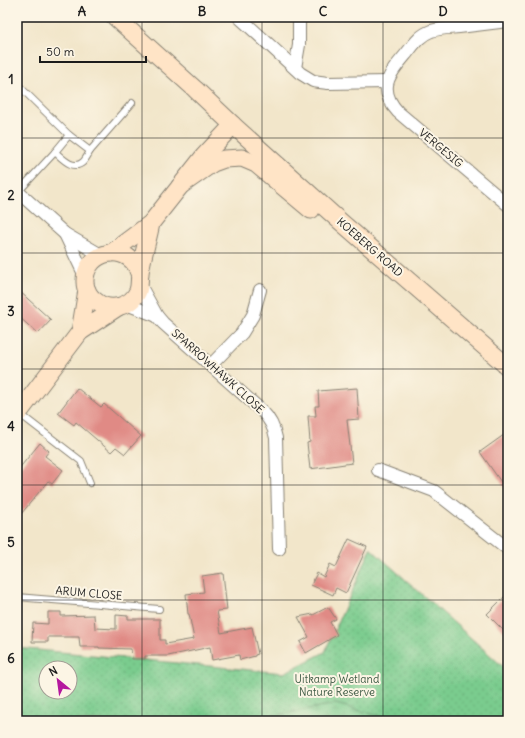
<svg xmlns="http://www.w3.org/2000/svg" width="525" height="738" font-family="Delius,sans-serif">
<defs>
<pattern id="green-dots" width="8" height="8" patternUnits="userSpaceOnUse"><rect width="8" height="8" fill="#7acc8e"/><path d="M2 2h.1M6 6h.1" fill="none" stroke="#69af7a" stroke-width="1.8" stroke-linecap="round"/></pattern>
<pattern id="wetland-marsh" width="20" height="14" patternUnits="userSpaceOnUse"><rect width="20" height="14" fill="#7acc8e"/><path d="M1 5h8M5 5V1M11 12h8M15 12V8" fill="none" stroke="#69af7a"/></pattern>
</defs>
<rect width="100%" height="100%" fill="#fcf5e5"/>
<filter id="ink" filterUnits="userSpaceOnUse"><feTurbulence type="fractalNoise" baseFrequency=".025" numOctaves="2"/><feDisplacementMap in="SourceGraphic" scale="8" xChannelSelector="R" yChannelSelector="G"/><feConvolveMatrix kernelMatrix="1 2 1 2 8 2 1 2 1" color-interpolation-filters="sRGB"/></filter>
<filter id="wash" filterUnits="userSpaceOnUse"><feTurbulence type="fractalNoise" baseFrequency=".012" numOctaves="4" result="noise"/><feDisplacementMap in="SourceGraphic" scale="16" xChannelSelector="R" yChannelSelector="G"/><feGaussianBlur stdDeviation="0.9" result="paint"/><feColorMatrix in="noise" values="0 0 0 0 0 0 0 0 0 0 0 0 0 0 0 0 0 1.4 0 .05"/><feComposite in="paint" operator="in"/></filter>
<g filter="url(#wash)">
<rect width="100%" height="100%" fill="#f2e6ca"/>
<path fill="url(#green-dots)" stroke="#4b7455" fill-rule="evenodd" d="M370,548L508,671V721H17V648L284,673L325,652L370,551ZM46,668H70V692H46Z"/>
<polygon fill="url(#wetland-marsh)" stroke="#4b7455" points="336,704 397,721 253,721 256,719"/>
<g id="blocks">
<g fill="#e08a85">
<polygon points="17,289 51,320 38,334 17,315"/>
<polygon points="77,388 101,407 104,404 141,436 125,454 116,447 111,452 76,422 74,425 58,413"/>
<polygon points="357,388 359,419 347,420 352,463 310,469 307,443 310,442 308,416 316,416 315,406 319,406 318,391"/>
<polygon points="508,432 508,492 480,452"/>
<polygon points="40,443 49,451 45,456 63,470 52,484 48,481 17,519 17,471"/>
<polygon points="349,539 367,547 346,593 336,588 333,595 311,585 317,573 324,577 330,564 336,567"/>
<polygon points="223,573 227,610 217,611 221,633 252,627 258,654 255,655 255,656 240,660 239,655 212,660 210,647 168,656 145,656 145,659 132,659 131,649 99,648 99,647 80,647 79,637 48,637 48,642 32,642 33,623 48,624 48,612 61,612 61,616 94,615 95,628 116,629 116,615 128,616 128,619 160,619 160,640 165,640 165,644 194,639 189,614 188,614 186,594 204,592 202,576"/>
<polygon points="508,593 508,635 487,614"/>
<polygon points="328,607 336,619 330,622 337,635 306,653 300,642 309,637 298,617 313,614 313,615"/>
</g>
</g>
</g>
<g filter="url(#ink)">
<use href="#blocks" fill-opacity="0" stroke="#878173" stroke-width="1"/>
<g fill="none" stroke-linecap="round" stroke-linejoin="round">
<g stroke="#878173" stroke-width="8">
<g id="lane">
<polyline points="17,84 69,135 55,152 18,192"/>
<polyline points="69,135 90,151 132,103"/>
<path d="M55,152C62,158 73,171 83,162C86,159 88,155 90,151"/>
<polyline points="20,414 81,461 90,483"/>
<polyline points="17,597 159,609"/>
</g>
</g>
<g stroke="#878173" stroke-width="14">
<g id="street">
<polyline points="239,17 300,73 313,81 320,82 328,83 387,82"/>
<path d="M508,21C492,23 475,25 459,27C450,28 440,28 431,31C420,35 414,44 407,53C390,73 376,88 398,112L508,205"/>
<polyline points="295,68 299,45 299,17"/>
<polyline points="17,191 65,234 101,255"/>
<polyline points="65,234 85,276"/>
<path d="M140,285L157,316L163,323L262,411C270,419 274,427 276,438L279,549"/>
<polyline points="126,304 157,316"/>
<polyline points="211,365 242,333 253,315 260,290"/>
<polyline points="378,470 434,491 508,549"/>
</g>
</g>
<g stroke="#878173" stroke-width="19">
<g id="secondary">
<polyline points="115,17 195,89 233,125 341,222 508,367"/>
<polyline points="180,186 213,163 224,159 242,158 256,164 311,210"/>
<polyline points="111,253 151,223 204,156 233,125"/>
<path d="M140,275C138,271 137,267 135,264C119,242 84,255 85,282C85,290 90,298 97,302C110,312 131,307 138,291C140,285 139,280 140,273C142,257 148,240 151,223"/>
<polyline points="80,332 87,290"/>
<polyline points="17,415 80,332 118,307"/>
</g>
</g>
<use href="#lane" stroke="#fff" stroke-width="6"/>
<use href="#street" stroke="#fff" stroke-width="12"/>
<use href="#secondary" stroke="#ffe4c6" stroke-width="17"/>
</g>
</g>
<path fill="none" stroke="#1c1c1c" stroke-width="1" stroke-opacity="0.55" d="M142,17V721M262,17V721M383,17V721M17,138H508M17,253H508M17,369H508M17,485H508M17,600H508"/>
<g text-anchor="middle" stroke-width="4" stroke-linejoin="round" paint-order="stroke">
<g font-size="11" fill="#1c1c1c" stroke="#fcf5e5">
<text transform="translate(441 148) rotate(40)" y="4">VERGESIG</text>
<text transform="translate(370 247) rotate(41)" y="4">KOEBERG ROAD</text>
<text transform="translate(218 371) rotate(42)" y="4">SPARROWHAWK CLOSE</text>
<text transform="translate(89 593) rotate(5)" y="4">ARUM CLOSE</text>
</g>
<g font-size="11" fill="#3d5a44" stroke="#fcf5e5">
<text x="337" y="683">Uitkamp Wetland<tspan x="337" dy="13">Nature Reserve</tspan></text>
</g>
</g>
<rect width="525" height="738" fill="none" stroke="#fcf5e5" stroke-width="44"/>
<g transform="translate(58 680) rotate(331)"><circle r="19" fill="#fcf5e5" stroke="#a29e95"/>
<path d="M0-3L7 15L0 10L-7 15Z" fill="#b5179e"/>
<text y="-6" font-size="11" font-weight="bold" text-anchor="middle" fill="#1c1c1c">N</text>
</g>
<path d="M40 56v6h106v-6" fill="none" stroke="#1c1c1c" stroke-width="2"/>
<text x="46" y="56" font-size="12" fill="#1c1c1c" stroke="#fcf5e5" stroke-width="3" paint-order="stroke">50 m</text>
<rect x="22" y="22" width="481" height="694" fill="none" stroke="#1c1c1c" stroke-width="1.5"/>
<g font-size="13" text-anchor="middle" font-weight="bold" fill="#1c1c1c">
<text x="82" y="16">A</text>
<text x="202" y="16">B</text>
<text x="323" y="16">C</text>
<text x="443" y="16">D</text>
<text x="11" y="84">1</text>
<text x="11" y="200">2</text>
<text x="11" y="316">3</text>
<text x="11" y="431">4</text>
<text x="11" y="547">5</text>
<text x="11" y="663">6</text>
</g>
</svg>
